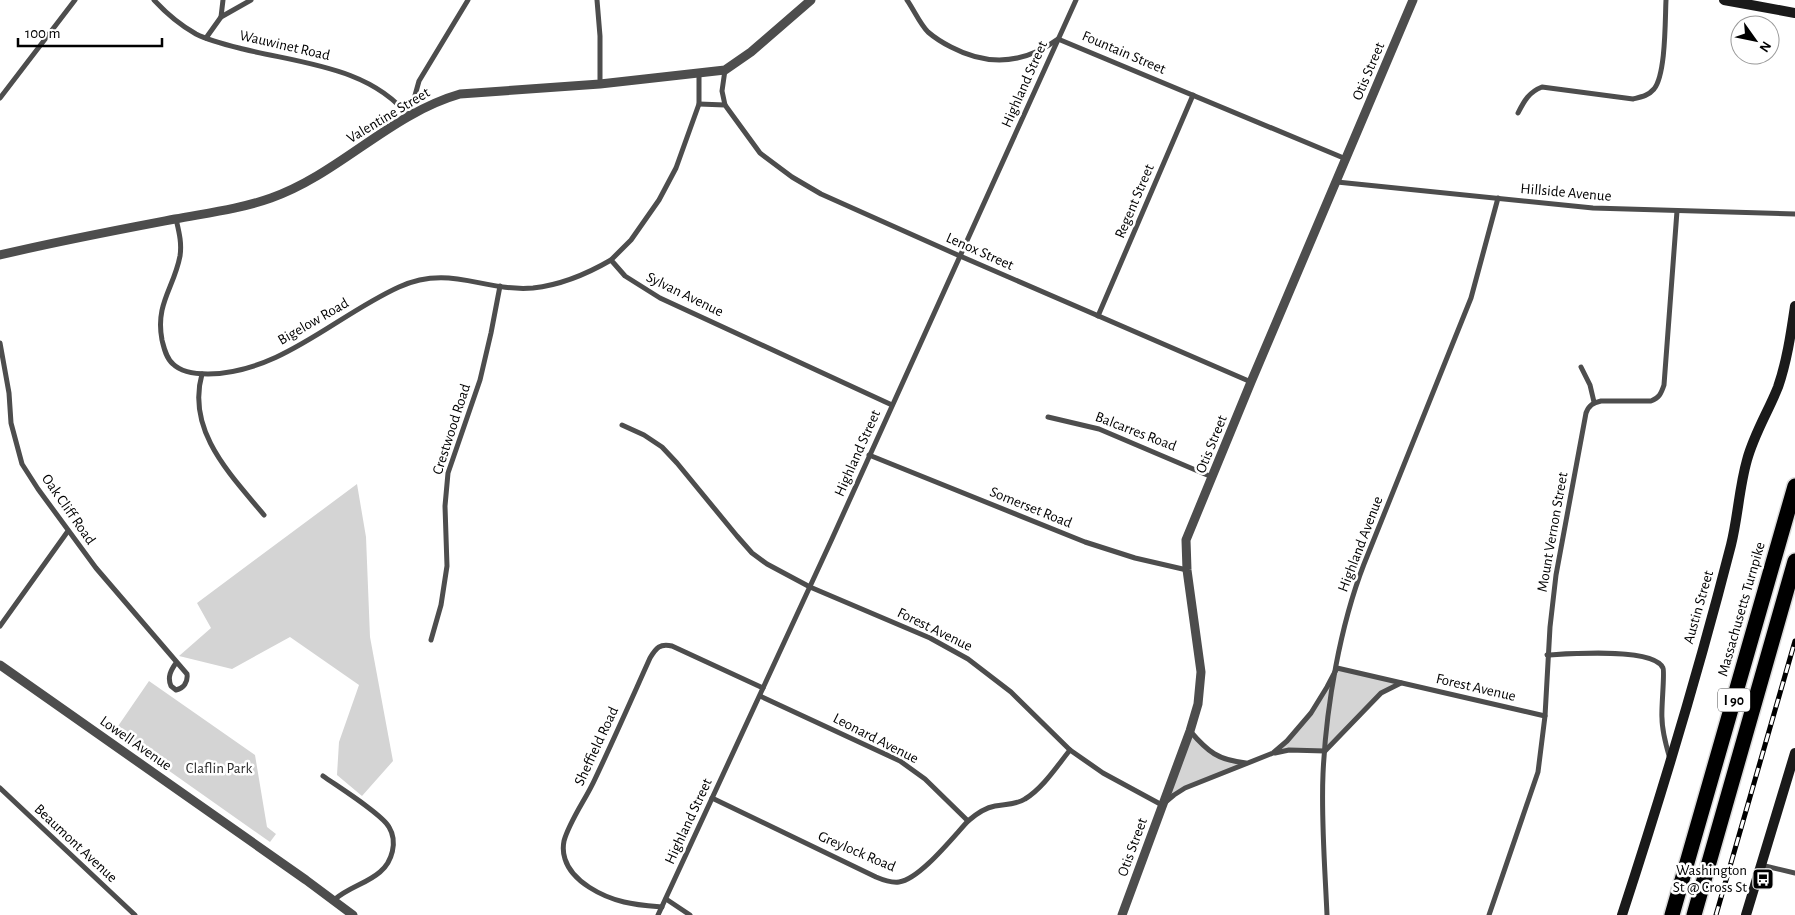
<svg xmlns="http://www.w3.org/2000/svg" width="1795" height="915" font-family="'Alegreya Sans',sans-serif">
<rect width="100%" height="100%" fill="#fff"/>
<g fill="#d4d4d4">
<polygon points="357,484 366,537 370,637 393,761 362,796 337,775 339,742 359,685 290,637 232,669 179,656 211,628 197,603"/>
<polygon points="1337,668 1402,683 1391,687 1325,751 1304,749 1273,753 1299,728"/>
<polygon points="149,681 255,755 267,827 276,834 270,842 114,732"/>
<polygon points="1190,731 1212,754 1247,763 1185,788 1162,805"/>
</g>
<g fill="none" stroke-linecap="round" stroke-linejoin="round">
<g stroke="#dbdbdb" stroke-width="18">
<g id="motorway">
<polyline points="1672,915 1795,486"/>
<polyline points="1694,915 1795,561"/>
</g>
</g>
<g stroke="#4d4d4d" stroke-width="5">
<path d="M154,0C166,13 180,25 196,34C210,41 227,45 243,49C299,63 371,67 409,117"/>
<polyline points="597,0 600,36 600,84"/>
<path d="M907,0C914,10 920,24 928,32C935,38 943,43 951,47C989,67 1024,64 1058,39L1346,159"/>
<polyline points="221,17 223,0"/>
<polyline points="206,38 221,17 251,0"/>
<polyline points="725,70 722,91 725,105"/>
<polyline points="699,74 699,104 676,168 659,200 631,240 611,260 625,276 660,298 892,405"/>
<polyline points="0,98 75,0"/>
<polyline points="699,104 725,105 760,153 792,177 821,194 960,256 1251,382"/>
<path d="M1518,113C1524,101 1529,92 1542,87L1633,99C1641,97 1648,96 1654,89C1666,74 1665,20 1666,0"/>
<polyline points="409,117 419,81 468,0"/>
<polyline points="1337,182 1593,208 1795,214"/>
<path d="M176,219C179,232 182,243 180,256C174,288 155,304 162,340C164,348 166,358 173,364C182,373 196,374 208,374C281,373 335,316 399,287C450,264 483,292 533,288C561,285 587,274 611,260"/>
<polyline points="1098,316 1193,95"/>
<path d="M0,343L9,393L11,423L22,464L38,489L96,568L187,674C188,682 184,688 176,690L171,686C167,677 171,670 176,663"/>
<polyline points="1581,367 1590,385 1594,402"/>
<path d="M202,374C186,431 231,475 264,515"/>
<polyline points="1048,417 1099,429 1212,477"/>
<polyline points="622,425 644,435 662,447 677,463 737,536 752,553 767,564 810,587 930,638 968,659 1011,692 1070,750 1103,773 1162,805 1174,795 1185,788 1273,753 1287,741 1311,713 1327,687 1337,668 1545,716"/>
<polyline points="869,455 1085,542 1135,558 1187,570"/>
<polyline points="0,626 68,531"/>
<polyline points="431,640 441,605 447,566 445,506 448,473 480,380 491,333 500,286"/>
<path d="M1547,655C1567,654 1654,647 1663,668C1665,672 1661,709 1662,718C1662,732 1666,745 1670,759"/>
<polyline points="760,696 900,761 925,779 968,821"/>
<path d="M1190,731C1208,752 1218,760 1246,763"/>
<polyline points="1275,753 1289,750 1325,751 1381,693 1401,683"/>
<path d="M323,776C337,786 382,814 389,827C398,842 392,862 380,872C366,884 349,887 334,900"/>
<polyline points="0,788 135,915"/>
<path d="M712,798L876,877C883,880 891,883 899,882C920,879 953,837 968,821C976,814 984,808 995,806C1005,804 1016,805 1025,799C1043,788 1057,766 1070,750"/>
<polyline points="1761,865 1795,873"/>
<polyline points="666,899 690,915"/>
<path d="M662,907C650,906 636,905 624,902C603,897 572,882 565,859C563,853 563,846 564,841C570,820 586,799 595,779C614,739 632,698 650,658C656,648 660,643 672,646L763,688"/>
<polyline points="658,915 831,541 1076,0"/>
<path d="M1327,915C1325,868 1321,820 1323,774C1326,707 1340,626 1364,564L1471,298L1498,198"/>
<path d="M1489,915L1538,772L1545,716L1550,627L1556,575L1586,413C1589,405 1593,403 1601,401H1651C1659,398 1661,394 1664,385L1677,211"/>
</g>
<g stroke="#4d4d4d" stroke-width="9">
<path d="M0,255C58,241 117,230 175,219C207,213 240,209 271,198C339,174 390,114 460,94L600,84L725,70L751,52L811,0"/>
<polyline points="0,665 306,880 353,915"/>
<polyline points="1122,915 1190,731 1198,704 1201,672 1187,570 1186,540 1251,382 1413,0"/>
</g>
<g stroke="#1a1a1a" stroke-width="10">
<polyline points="1724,0 1795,13"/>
<path d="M1622,915C1662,793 1699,670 1731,545C1738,517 1739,488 1747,460C1754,434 1768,412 1778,387C1787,361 1791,333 1795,306"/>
<polyline points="1746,915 1795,753"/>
</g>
<use href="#motorway" stroke="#000" stroke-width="15"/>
<g stroke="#000" stroke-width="5">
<polyline id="rail" points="1716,915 1795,641"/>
</g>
<use href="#rail" stroke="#fff" stroke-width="3" stroke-dasharray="9" stroke-linecap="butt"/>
</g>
<defs>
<g id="bus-square" transform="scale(1.125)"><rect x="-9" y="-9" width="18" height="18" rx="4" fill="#000" stroke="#fff"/><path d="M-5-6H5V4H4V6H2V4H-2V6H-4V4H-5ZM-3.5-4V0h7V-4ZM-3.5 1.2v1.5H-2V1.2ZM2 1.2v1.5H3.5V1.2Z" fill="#fff"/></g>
</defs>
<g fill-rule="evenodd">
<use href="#bus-square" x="1763" y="879"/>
</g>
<g text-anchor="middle" stroke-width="5" stroke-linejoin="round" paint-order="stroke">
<rect fill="#fff" stroke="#4c4c4c" stroke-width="1" x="1718" y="688.5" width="32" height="23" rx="4"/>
<g font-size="14" font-weight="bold" fill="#000">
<text x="1734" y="705">I 90</text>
</g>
<g font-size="15" fill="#000" stroke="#fff">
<text transform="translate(285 45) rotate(13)" y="5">Wauwinet Road</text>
<text transform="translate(1124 52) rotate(23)" y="5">Fountain Street</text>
<text transform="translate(1368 71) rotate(-67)" y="5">Otis Street</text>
<text transform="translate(1024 84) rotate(-66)" y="5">Highland Street</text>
<text transform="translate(388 115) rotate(-31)" y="5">Valentine Street</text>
<text transform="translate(1566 192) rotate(5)" y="5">Hillside Avenue</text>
<text transform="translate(1134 201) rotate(-67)" y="5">Regent Street</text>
<text transform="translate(980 251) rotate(24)" y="5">Lenox Street</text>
<text transform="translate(685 294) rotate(26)" y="5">Sylvan Avenue</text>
<text transform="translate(313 321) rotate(-30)" y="5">Bigelow Road</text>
<text transform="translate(451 429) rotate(-72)" y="5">Crestwood Road</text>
<text transform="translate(1136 431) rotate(21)" y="5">Balcarres Road</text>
<text transform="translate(1211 444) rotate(-68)" y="5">Otis Street</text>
<text transform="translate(857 453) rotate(-66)" y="5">Highland Street</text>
<text transform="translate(1031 507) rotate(22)" y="5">Somerset Road</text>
<text transform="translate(69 509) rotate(55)" y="5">Oak Cliff Road</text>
<text transform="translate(1552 532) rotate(-80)" y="5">Mount Vernon Street</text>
<text transform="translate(1360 544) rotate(-69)" y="5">Highland Avenue</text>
<text transform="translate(1698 607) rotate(-74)" y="5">Austin Street</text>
<text transform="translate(1741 609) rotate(-74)" y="5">Massachusetts Turnpike</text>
<text transform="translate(935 629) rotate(26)" y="5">Forest Avenue</text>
<text transform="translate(1476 687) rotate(13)" y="5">Forest Avenue</text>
<text transform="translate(876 738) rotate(27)" y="5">Leonard Avenue</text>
<text transform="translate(136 743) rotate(35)" y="5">Lowell Avenue</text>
<text transform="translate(596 746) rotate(-65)" y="5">Sheffield Road</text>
<text transform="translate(688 821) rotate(-65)" y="5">Highland Street</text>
<text transform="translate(76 843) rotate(43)" y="5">Beaumont Avenue</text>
<text transform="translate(1132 847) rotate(-70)" y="5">Otis Street</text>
<text transform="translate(857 851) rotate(23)" y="5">Greylock Road</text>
</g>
<g font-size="15" fill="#2b2b2b" stroke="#fff">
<text x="219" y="773">Claflin Park</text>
</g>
<g font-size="15" fill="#000" stroke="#fff" text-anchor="end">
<text x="1747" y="875">Washington<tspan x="1747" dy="17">St @ Cross St</tspan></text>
</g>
</g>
<g transform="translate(1755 40) rotate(123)"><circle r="24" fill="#ffffff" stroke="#999999"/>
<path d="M0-4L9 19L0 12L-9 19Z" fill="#000000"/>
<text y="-8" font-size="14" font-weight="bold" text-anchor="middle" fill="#000000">N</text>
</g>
<path d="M18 38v8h144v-8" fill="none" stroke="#000000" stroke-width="2.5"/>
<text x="25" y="38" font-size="15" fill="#000000" stroke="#ffffff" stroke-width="4" paint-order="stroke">100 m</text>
</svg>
